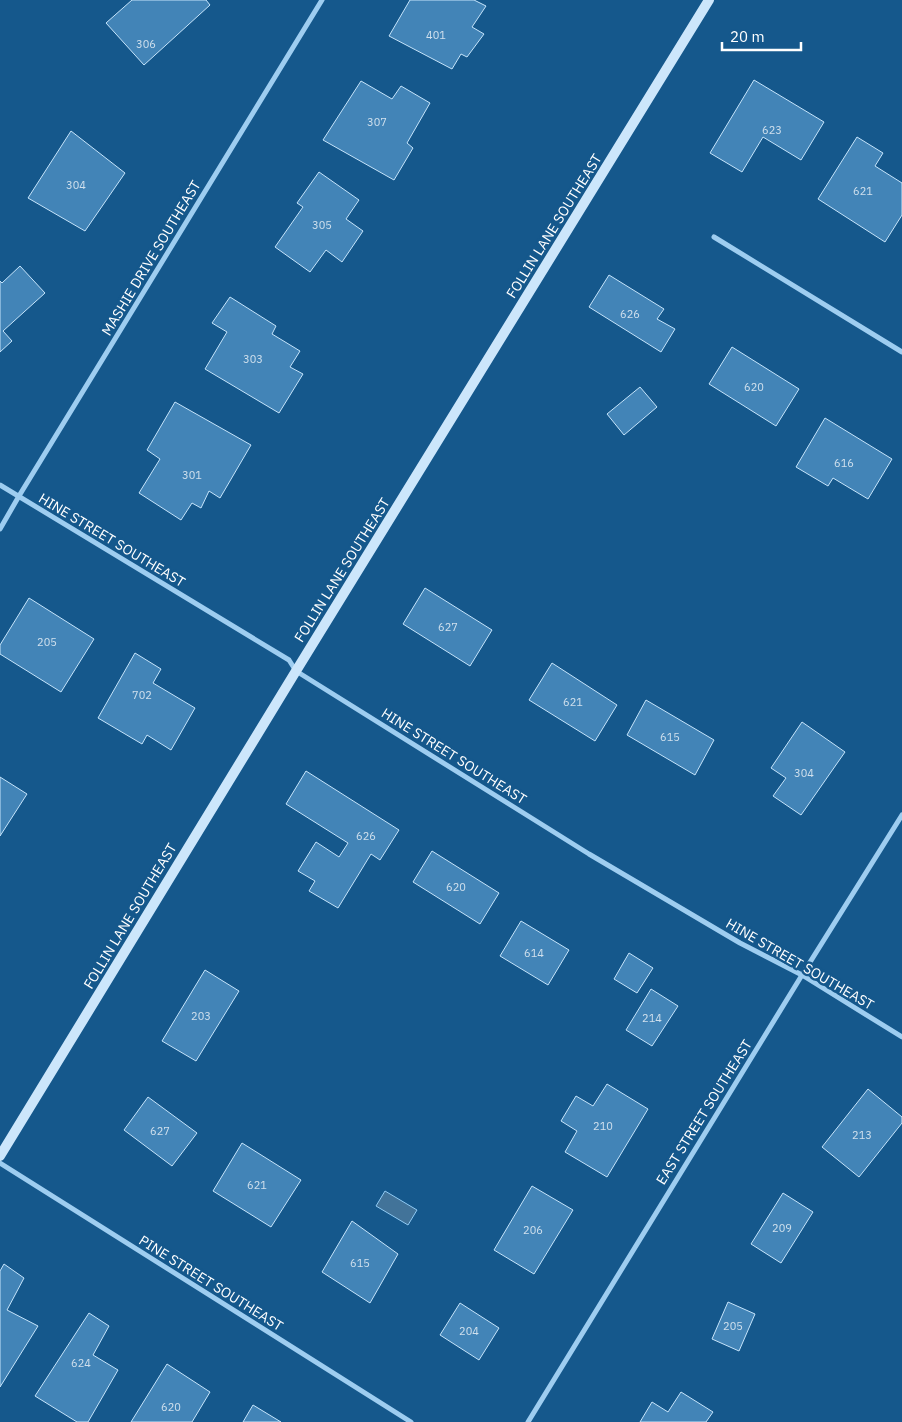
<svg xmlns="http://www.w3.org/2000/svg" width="902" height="1422" font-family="'IBM Plex Sans',sans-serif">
<rect width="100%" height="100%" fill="#15588c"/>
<polygon fill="#427399" stroke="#90caf3" points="385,1191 417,1210 408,1225 376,1206"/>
<g fill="#4284b7" stroke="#c5e4fb">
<polygon points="132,0 206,0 210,5 144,65 106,23"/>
<polygon points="410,0 474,0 486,6 472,27 484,34 467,57 461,54 452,69 389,36"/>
<polygon points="754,80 824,122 801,160 763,137 742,172 710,153"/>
<polygon points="361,81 392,99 401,86 430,103 407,143 413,148 394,180 323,140"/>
<polygon points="71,131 125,173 85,231 28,198"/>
<polygon points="857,137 883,153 875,166 902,183 902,215 885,242 818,199"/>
<polygon points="319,172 359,200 346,219 363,231 342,262 326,250 310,272 275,247 303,207 297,203"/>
<polygon points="20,266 45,293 3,331 12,341 0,352 0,281 2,283"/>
<polygon points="609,275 664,309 657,319 675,329 661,352 589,307"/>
<polygon points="230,297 276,326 272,334 300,351 290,367 303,374 279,413 205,369 227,332 212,323"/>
<polygon points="732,347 799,389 776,426 709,384"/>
<polygon points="640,387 657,407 624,435 607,414"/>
<polygon points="175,402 251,445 220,498 209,491 201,508 192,503 181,520 139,493 160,459 147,450"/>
<polygon points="825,418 892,459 868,499 833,478 828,486 796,467"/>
<polygon points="425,588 492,630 470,666 403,624"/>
<polygon points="29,598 94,639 61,692 0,654 0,645"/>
<polygon points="135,653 161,669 153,683 195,708 171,750 147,735 142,744 98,718"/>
<polygon points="552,663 617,705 595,741 529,700"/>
<polygon points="646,700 714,740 695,775 627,735"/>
<polygon points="802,722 845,752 801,815 773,796 786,778 771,768"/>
<polygon points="306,771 399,830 380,860 371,854 338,908 309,891 315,881 298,871 316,842 339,857 348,843 286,804"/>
<polygon points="0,777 27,794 0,836"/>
<polygon points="432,851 499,893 480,924 413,882"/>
<polygon points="521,921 569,950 548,985 500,956"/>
<polygon points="629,953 653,968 637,993 614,979"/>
<polygon points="205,970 239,991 196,1061 162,1041"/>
<polygon points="651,989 678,1006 652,1046 626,1030"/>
<polygon points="607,1084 648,1109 607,1177 565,1152 577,1131 561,1121 576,1096 593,1106"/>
<polygon points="868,1089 902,1117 902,1123 859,1177 822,1147"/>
<polygon points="148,1097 197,1133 172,1166 124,1130"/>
<polygon points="242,1143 301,1180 271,1227 213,1191"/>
<polygon points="532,1186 573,1210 534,1274 494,1250"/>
<polygon points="783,1193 813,1212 781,1263 751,1244"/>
<polygon points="352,1221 398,1254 370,1303 322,1272"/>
<polygon points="4,1264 24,1278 7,1310 38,1326 0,1387 0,1271"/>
<polygon points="728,1302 755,1314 739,1351 712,1339"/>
<polygon points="460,1303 499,1328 479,1360 440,1335"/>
<polygon points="89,1313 109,1326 93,1355 118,1370 88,1422 77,1422 35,1396"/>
<polygon points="167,1364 210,1392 192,1422 131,1422"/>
<polygon points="681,1392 713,1412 706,1422 640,1422 652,1402 668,1412"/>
<polygon points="253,1405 281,1422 243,1422"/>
</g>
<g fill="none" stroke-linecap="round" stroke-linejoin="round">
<g stroke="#9ecdf0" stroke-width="5">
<polyline points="714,237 902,352"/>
<polyline points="0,485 289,660 296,671 589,854 740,943 802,975 902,1037"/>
<polyline points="0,529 19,496 322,0"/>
<polyline points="0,1163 411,1422"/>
<polyline points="528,1422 802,975 902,815"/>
</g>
<polyline stroke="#cce6fb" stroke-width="10" points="0,1156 296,671 709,0"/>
</g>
<g text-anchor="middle" stroke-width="5" stroke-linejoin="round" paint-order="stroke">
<g font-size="11" fill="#d0e0ed">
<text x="436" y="39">401</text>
<text x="146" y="48">306</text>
<text x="377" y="126">307</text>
<text x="772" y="134">623</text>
<text x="76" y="189">304</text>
<text x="863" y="195">621</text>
<text x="322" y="229">305</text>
<text x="630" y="318">626</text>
<text x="253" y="363">303</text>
<text x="754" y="391">620</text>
<text x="844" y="467">616</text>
<text x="192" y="479">301</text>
<text x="448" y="631">627</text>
<text x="47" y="646">205</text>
<text x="142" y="699">702</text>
<text x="573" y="706">621</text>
<text x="670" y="741">615</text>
<text x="804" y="777">304</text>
<text x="366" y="840">626</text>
<text x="456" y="891">620</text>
<text x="534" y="957">614</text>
<text x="201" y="1020">203</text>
<text x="652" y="1022">214</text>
<text x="603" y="1130">210</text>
<text x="160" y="1135">627</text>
<text x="862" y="1139">213</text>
<text x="257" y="1189">621</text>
<text x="782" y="1232">209</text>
<text x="533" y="1234">206</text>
<text x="360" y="1267">615</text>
<text x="733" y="1330">205</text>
<text x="469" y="1335">204</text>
<text x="81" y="1367">624</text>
<text x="171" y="1411">620</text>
</g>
<g font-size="14" fill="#fff" stroke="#15588c">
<text transform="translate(554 226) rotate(-58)" y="5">FOLLIN LANE SOUTHEAST</text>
<text transform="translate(151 258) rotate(-59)" y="5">MASHIE DRIVE SOUTHEAST</text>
<text transform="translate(112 540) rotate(31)" y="5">HINE STREET SOUTHEAST</text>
<text transform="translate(342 570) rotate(-58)" y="5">FOLLIN LANE SOUTHEAST</text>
<text transform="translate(454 756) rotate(32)" y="5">HINE STREET SOUTHEAST</text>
<text transform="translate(130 916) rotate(-59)" y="5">FOLLIN LANE SOUTHEAST</text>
<text transform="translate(800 964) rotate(30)" y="5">HINE STREET SOUTHEAST</text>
<text transform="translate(704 1112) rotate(-58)" y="5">EAST STREET SOUTHEAST</text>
<text transform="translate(211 1283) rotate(32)" y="5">PINE STREET SOUTHEAST</text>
</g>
</g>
<path d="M722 42v8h79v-8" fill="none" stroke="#ffffff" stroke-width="2.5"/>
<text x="730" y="42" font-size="15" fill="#ffffff" stroke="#15588c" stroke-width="4" paint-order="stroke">20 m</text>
</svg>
